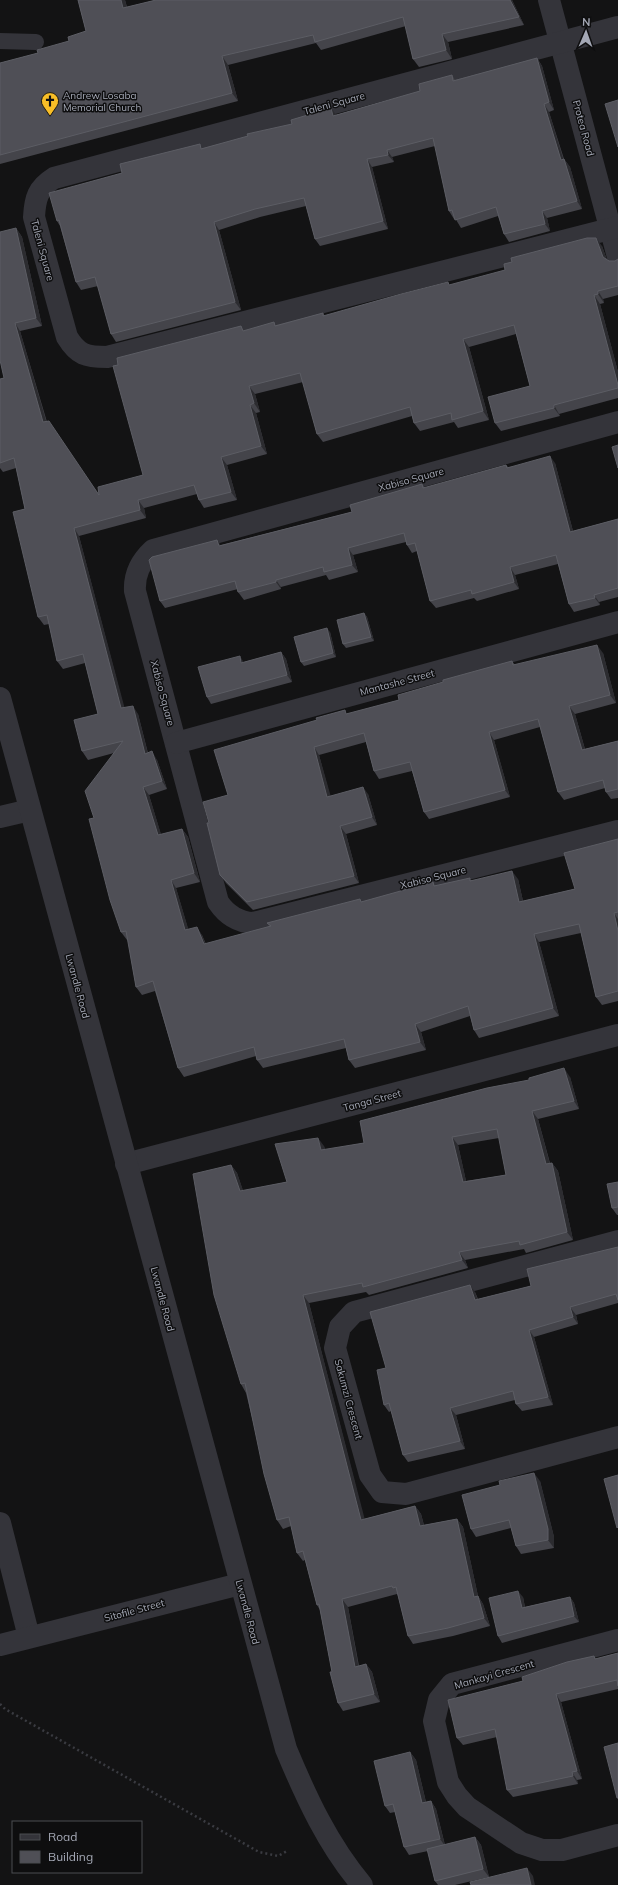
<svg xmlns="http://www.w3.org/2000/svg" width="618" height="1885" font-family="Mulish,sans-serif">
<rect width="100%" height="100%" fill="#131314"/>
<g fill="none" stroke-linecap="round" stroke-linejoin="round">
<polyline stroke="#3a3b41" stroke-width="2.5" stroke-dasharray="2 3" stroke-linecap="butt" points="0,1704 5,1709 259,1852 278,1856 287,1851"/>
<polyline stroke="#34343a" stroke-width="16" points="0,41 36,42"/>
<g stroke="#34343a" stroke-width="22">
<polyline points="549,0 618,257"/>
<path d="M618,27L54,178C38,188 35,198 34,217L67,337C78,355 86,357 107,357L618,227"/>
<path d="M618,422L153,550C140,562 134,574 135,591L218,902C226,914 238,922 253,923L618,831"/>
<polyline points="176,743 618,622"/>
<polyline points="0,817 30,810"/>
<polyline points="126,1164 618,1035"/>
<polyline points="618,1241 354,1312 340,1327 335,1348 370,1475 382,1492 406,1494 618,1437"/>
<polyline points="0,1523 29,1637"/>
<polyline points="618,1640 452,1684 439,1700 434,1721 448,1782 457,1796 467,1807 521,1843 542,1850 562,1850 618,1835"/>
<polyline points="0,1645 240,1584"/>
</g>
<path stroke="#34343a" stroke-width="22" d="M0,698L286,1749C306,1797 328,1845 362,1885"/>
</g>
<g fill="#44444a" fill-rule="evenodd">
<polygon points="78,0 125,0 127,7 156,0 512,0 524,25 448,42 452,59 419,67 413,59 406,26 321,50 316,43 228,65 238,101 0,164 0,63 38,53 69,41 86,31"/>
<polygon points="537,58 542,66 554,110 549,112 564,159 570,167 582,209 547,218 550,231 509,242 504,234 498,216 461,228 455,218 454,219 449,211 435,146 392,157 394,162 372,167 388,229 320,246 315,239 306,206 260,217 219,230 241,310 116,342 111,334 98,286 81,290 76,282 60,226 57,221 122,173 203,148 336,115 420,91 452,75 455,80"/>
<polygon points="16,228 22,237 42,326 20,331 47,422 99,495 143,475 244,331 276,325 323,313 325,316 450,285 602,246 607,260 609,261 615,261 618,259 618,295 603,299 604,303 600,304 618,372 618,398 559,414 560,416 501,431 495,423 530,386 516,334 469,347 489,420 458,428 454,422 420,431 414,423 412,416 323,442 317,434 303,382 255,394 260,412 256,413 267,454 227,465 237,500 204,508 199,500 197,494 144,508 146,518 79,536 124,708 138,714 148,753 157,760 167,789 149,795 161,835 182,829 188,837 200,882 176,888 188,929 202,935 206,944 270,927 267,923 362,902 433,882 435,886 471,880 518,879 523,901 575,889 618,839 618,1001 602,1005 596,997 581,933 539,942 559,1016 479,1038 474,1030 470,1016 421,1032 426,1050 355,1068 349,1060 346,1048 263,1068 257,1060 256,1056 184,1077 178,1068 155,991 142,995 136,987 128,940 127,940 121,932 94,818 114,753 88,760 82,751 98,714 85,663 63,669 57,661 49,624 44,625 38,617 25,509 16,468 3,472 0,468 0,379 4,378"/>
<polygon points="555,463 573,531 618,519 618,597 599,602 600,605 574,612 569,604 558,564 515,575 519,589 477,601 474,598 436,608 430,601 417,551 412,553 407,545 406,542 353,555 358,572 329,580 326,575 281,587 281,589 244,600 238,592 238,589 165,608 160,601 221,545 352,512 422,484 425,488 506,465 508,467"/>
<polygon points="364,613 367,617 374,641 346,648 343,644"/>
<polygon points="330,632 336,657 304,666 301,662"/>
<polygon points="281,652 286,659 292,682 211,704 207,697 244,662"/>
<polygon points="603,653 616,703 575,714 585,749 618,741 618,798 611,799 606,792 605,788 564,800 558,792 540,727 494,740 510,797 429,819 424,812 412,771 379,779 374,771 366,742 319,755 330,796 368,794 377,825 346,834 359,883 253,910 226,883 220,875 209,823 228,795 347,714 399,700 443,682 512,661 515,665"/>
<path d="M570,1077L579,1109L538,1119L550,1163H552L558,1171L573,1240L526,1253L524,1249L465,1260L468,1268L369,1295L366,1292L309,1303L364,1519L415,1506L421,1514L424,1525L457,1519L463,1527L478,1596L483,1604L490,1626L453,1636L413,1644L408,1636L398,1596L397,1594L348,1607L359,1666L366,1664L372,1672L380,1702L343,1711L338,1703L320,1610L317,1605L305,1560L303,1561L297,1553L291,1526L283,1529L277,1520L246,1393L241,1384L231,1165L237,1173L243,1191L287,1182L324,1146L325,1150L364,1143ZM499,1138L506,1175L466,1181L458,1145Z"/>
<polygon points="618,1182 618,1215 617,1215 612,1208"/>
<polygon points="618,1247 618,1303 576,1315 578,1324 534,1337 553,1405 522,1411 516,1404 515,1400 456,1415 465,1449 408,1462 403,1455 391,1411 389,1412 384,1405 386,1368 475,1292 478,1299 531,1286"/>
<polygon points="540,1481 554,1537 554,1548 521,1554 516,1546 511,1528 476,1537 471,1529"/>
<polygon points="523,1597 525,1607 570,1597 574,1603 579,1622 502,1643 498,1636"/>
<polygon points="618,1653 618,1689 561,1702 582,1779 577,1780 578,1784 513,1797 507,1790 497,1737 463,1745 457,1738 523,1681 594,1656 596,1659"/>
<polygon points="410,1752 416,1760 426,1802 431,1801 436,1809 445,1845 475,1837 481,1845 489,1877 455,1885 438,1885 435,1881 428,1851 409,1855 404,1847 395,1812 390,1813 385,1806"/>
</g>
<g fill="#2c2c30">
<polygon points="121,0 125,0 129,16 123,8"/>
<polygon points="510,0 512,0 524,25 519,17"/>
<polygon points="442,34 448,42 452,59 446,50"/>
<polygon points="222,56 228,65 238,101 232,93"/>
<polygon points="537,58 542,66 554,110 549,102"/>
<polygon points="544,104 549,112 566,168 561,160"/>
<polygon points="331,108 337,116 333,116"/>
<polygon points="387,150 392,157 394,162 388,155"/>
<polygon points="367,159 372,167 388,229 383,221"/>
<polygon points="564,159 570,167 582,209 577,201"/>
<polygon points="542,211 547,218 550,231 545,224"/>
<polygon points="214,222 219,230 241,310 235,302"/>
<polygon points="16,228 22,237 42,326 36,318"/>
<polygon points="596,238 602,246 609,266 603,257"/>
<polygon points="598,291 603,299 604,303 598,294"/>
<polygon points="594,295 600,304 618,372 618,385"/>
<polygon points="15,323 20,331 49,431 43,422"/>
<polygon points="463,339 469,347 489,420 483,411"/>
<polygon points="249,386 255,394 260,412 254,403"/>
<polygon points="250,405 256,413 267,454 261,446"/>
<polygon points="554,405 559,414 560,416 554,408"/>
<polygon points="550,456 555,463 575,539 570,532"/>
<polygon points="221,457 227,465 237,500 231,492"/>
<polygon points="138,500 144,508 146,518 140,510"/>
<polygon points="74,528 79,536 127,717 121,708"/>
<polygon points="217,540 222,547 219,546"/>
<polygon points="348,548 353,555 358,572 352,565"/>
<polygon points="510,567 515,575 519,589 514,582"/>
<polygon points="276,580 281,587 281,589 276,582"/>
<polygon points="594,595 599,602 600,605 595,598"/>
<polygon points="364,613 367,617 374,641 371,637"/>
<polygon points="327,628 330,632 336,657 333,653"/>
<polygon points="597,645 603,653 616,703 610,695"/>
<polygon points="281,652 286,659 292,682 287,675"/>
<polygon points="240,656 244,663 241,663"/>
<polygon points="133,706 138,714 150,762 145,754"/>
<polygon points="569,706 575,714 587,757 582,750"/>
<polygon points="489,732 494,740 510,797 505,790"/>
<polygon points="314,747 319,755 333,804 327,797"/>
<polygon points="152,751 157,760 167,789 162,781"/>
<polygon points="143,787 149,795 164,844 158,835"/>
<polygon points="363,787 368,794 377,825 372,817"/>
<polygon points="340,826 346,834 359,883 354,876"/>
<polygon points="182,829 188,837 200,882 194,873"/>
<polygon points="512,871 518,879 525,910 519,902"/>
<polygon points="171,880 176,888 191,938 185,930"/>
<polygon points="614,913 618,919 618,931"/>
<polygon points="197,927 202,935 209,953 204,944"/>
<polygon points="534,934 539,942 559,1016 553,1008"/>
<polygon points="415,1024 421,1032 426,1050 420,1042"/>
<polygon points="564,1068 570,1077 579,1109 574,1101"/>
<polygon points="532,1111 538,1119 552,1172 546,1164"/>
<polygon points="452,1137 458,1145 468,1190 463,1182"/>
<polygon points="318,1138 324,1146 327,1158 321,1150"/>
<polygon points="552,1163 558,1171 573,1240 567,1232"/>
<polygon points="231,1165 237,1173 246,1199 240,1191"/>
<polygon points="459,1252 465,1260 468,1268 462,1260"/>
<polygon points="470,1285 475,1292 480,1307 475,1300"/>
<polygon points="303,1295 309,1303 367,1528 361,1520"/>
<polygon points="570,1307 576,1315 578,1324 573,1317"/>
<polygon points="529,1330 534,1337 553,1405 548,1397"/>
<polygon points="450,1408 456,1415 465,1449 460,1441"/>
<polygon points="534,1473 540,1481 554,1537 554,1548 548,1540"/>
<polygon points="415,1506 421,1514 426,1534 420,1526"/>
<polygon points="457,1519 463,1527 478,1596 483,1604 490,1626 484,1618 474,1597"/>
<polygon points="518,1591 523,1597 526,1614 522,1608"/>
<polygon points="570,1597 574,1603 579,1622 574,1616"/>
<polygon points="342,1599 348,1607 360,1675 355,1667"/>
<polygon points="366,1664 372,1672 380,1702 374,1694"/>
<polygon points="556,1694 561,1702 582,1779 577,1771"/>
<polygon points="410,1752 416,1760 428,1811 422,1803"/>
<polygon points="572,1772 577,1780 578,1784 573,1776"/>
<polygon points="431,1801 436,1809 445,1846 440,1839"/>
<polygon points="475,1837 481,1845 489,1877 483,1869"/>
<polygon points="527,1868 533,1876 535,1885 531,1885"/>
</g>
<g fill="#4f4f56" stroke="#5c5d64" fill-rule="evenodd">
<polygon points="78,0 121,0 123,8 156,0 510,0 519,17 442,34 446,50 413,59 403,17 315,42 313,35 222,56 232,93 0,155 0,63 38,53 37,50 69,41 68,37 86,31"/>
<polygon points="537,58 549,102 544,104 561,160 564,159 577,201 542,211 545,224 504,234 496,207 455,220 452,210 449,211 433,138 387,150 388,155 367,159 383,221 315,239 304,198 255,209 214,222 235,302 111,334 95,277 76,282 59,220 57,221 49,193 122,173 120,164 200,144 201,149 248,136 247,134 292,124 291,120 331,108 333,116 420,91 419,84 452,75 453,81"/>
<polygon points="618,100 618,147 605,104"/>
<polygon points="16,228 36,318 15,323 43,422 49,421 99,495 98,487 143,475 113,366 118,365 117,358 241,326 243,331 274,322 275,326 323,313 323,316 401,294 448,282 449,285 505,270 504,264 512,262 511,258 587,238 596,238 603,257 609,261 615,261 618,259 618,286 598,291 598,294 594,295 618,385 618,388 554,405 554,408 495,423 488,397 530,386 514,325 463,339 483,411 452,420 451,413 414,423 410,407 317,434 300,373 249,386 254,403 250,405 261,446 221,457 231,492 199,500 194,485 138,500 140,510 74,528 121,708 133,706 145,754 152,751 162,781 143,787 158,835 182,829 194,873 171,880 185,930 197,927 204,944 271,926 267,923 360,899 361,902 433,882 434,886 470,878 470,881 512,871 519,902 575,889 564,853 618,839 618,912 614,913 618,931 618,991 596,997 579,924 534,934 553,1008 474,1030 468,1006 415,1024 420,1042 349,1060 344,1039 257,1060 254,1047 178,1068 153,981 136,987 126,931 121,932 110,900 89,819 94,818 85,791 123,741 82,751 74,720 98,714 83,654 57,661 47,615 38,617 13,512 25,509 14,458 0,463 0,379 4,378 0,360 0,232"/>
<polygon points="618,445 618,468 612,447"/>
<polygon points="550,456 570,532 618,519 618,588 594,595 595,598 569,604 556,555 510,567 514,582 472,594 471,590 430,601 415,543 407,545 404,533 348,548 352,565 324,572 323,567 276,580 276,582 238,592 235,581 160,601 149,560 152,557 217,540 219,546 352,512 350,505 422,484 423,488 506,465 507,468"/>
<polygon points="364,613 371,637 343,644 337,620"/>
<polygon points="327,628 333,653 301,662 294,637"/>
<polygon points="597,645 610,695 569,706 582,750 618,741 618,789 606,792 603,780 558,792 538,719 489,732 505,790 424,812 410,762 374,771 364,733 314,747 327,797 363,787 372,817 340,826 354,876 247,902 220,875 207,823 209,823 203,802 228,795 214,750 317,720 316,718 345,710 346,714 399,700 398,695 443,682 443,680 512,661 513,665"/>
<polygon points="281,652 287,675 207,697 198,667 240,656 241,663"/>
<path d="M564,1068L574,1101L532,1111L546,1164L552,1163L567,1232L520,1245L519,1241L459,1252L462,1260L363,1287L362,1283L303,1295L361,1520L415,1506L420,1526L457,1519L474,1597L478,1596L484,1618L448,1628L408,1636L396,1587L393,1588L392,1586L342,1599L355,1667L366,1664L374,1694L338,1703L330,1672H332L319,1604L317,1605L303,1551L297,1553L289,1517L277,1520L264,1474L245,1383L241,1384L214,1295L193,1174L231,1165L240,1191L287,1182L275,1144L318,1138L321,1150L364,1143L360,1121L487,1088L529,1080V1078ZM497,1129L506,1175L463,1182L452,1137Z"/>
<polygon points="618,1182 618,1207 612,1208 607,1184"/>
<polygon points="618,1247 618,1300 616,1294 570,1307 573,1317 529,1330 548,1397 516,1404 513,1391 450,1408 460,1441 403,1455 389,1403 384,1405 377,1370 386,1368 370,1312 470,1285 475,1300 531,1286 527,1269"/>
<polygon points="534,1473 548,1529 548,1540 516,1546 509,1520 471,1529 462,1495 500,1485 499,1481"/>
<polygon points="618,1475 618,1527 617,1528 604,1479"/>
<polygon points="518,1591 522,1608 570,1597 574,1616 498,1636 489,1598"/>
<polygon points="618,1653 618,1686 617,1680 556,1694 577,1771 572,1772 573,1776 507,1790 495,1729 457,1738 448,1700 523,1681 522,1677 567,1662 594,1656 595,1659"/>
<polygon points="618,1743 618,1798 617,1798 604,1747"/>
<polygon points="410,1752 422,1803 431,1801 440,1839 404,1847 393,1804 385,1806 374,1761"/>
<polygon points="475,1837 483,1869 435,1881 427,1849"/>
<polygon points="527,1868 531,1885 471,1885 470,1882"/>
</g>
<defs>
<g id="church-pin" transform="scale(0.9)"><path d="M0 17L-7.5 6A9.5 9.5 0 1 1 7.5 6Z" fill="#f8be27" stroke="#0e0e0f"/><path d="M-1.2-6h2.4v3.5h3.3v2.4h-3.3V6h-2.4V-.1h-3.3v-2.4h3.3Z" fill="#111"/></g>
</defs>
<g fill-rule="evenodd">
<use href="#church-pin" x="50" y="101"/>
</g>
<g text-anchor="middle" stroke-width="3" stroke-linejoin="round" paint-order="stroke">
<g font-size="10" fill="#a4a8b5" stroke="#0e0e0f" text-anchor="start">
<text x="63" y="99">Andrew Losaba<tspan x="63" dy="12">Memorial Church</tspan></text>
</g>
<g font-size="10" fill="#a4a8b5" stroke="#0e0e0f">
<text transform="translate(334 103) rotate(-15)" y="4">Taleni Square</text>
<text transform="translate(584 128) rotate(75)" y="4">Protea Road</text>
<text transform="translate(43 250) rotate(75)" y="4">Taleni Square</text>
<text transform="translate(411 479) rotate(-15)" y="4">Xabiso Square</text>
<text transform="translate(397 682) rotate(-15)" y="4">Mantashe Street</text>
<text transform="translate(163 693) rotate(75)" y="4">Xabiso Square</text>
<text transform="translate(433 877) rotate(-14)" y="4">Xabiso Square</text>
<text transform="translate(78 986) rotate(75)" y="4">Lwandle Road</text>
<text transform="translate(372 1100) rotate(-15)" y="4">Tanga Street</text>
<text transform="translate(163 1299) rotate(75)" y="4">Lwandle Road</text>
<text transform="translate(349 1399) rotate(75)" y="4">Sakumzi Crescent</text>
<text transform="translate(134 1610) rotate(-15)" y="4">Sitofile Street</text>
<text transform="translate(248 1612) rotate(75)" y="4">Lwandle Road</text>
<text transform="translate(494 1674) rotate(-16)" y="4">Mankayi Crescent</text>
</g>
</g>
<rect x="12" y="1821" width="130" height="52" fill="#0e0e0f" stroke="#4a4c51"/>
<rect x="20" y="1834" width="20" height="6" fill="#34343a" stroke="#4a4c51"/>
<text x="48" y="1841" font-size="12" fill="#a4a8b5">Road</text>
<rect x="20" y="1851" width="20" height="12" fill="#4f4f56" stroke="#4a4c51"/>
<text x="48" y="1861" font-size="12" fill="#a4a8b5">Building</text>
<g transform="translate(586 32) rotate(2)" stroke="#0e0e0f" stroke-width="3" paint-order="stroke">
<path d="M0-3L7 15L0 10L-7 15Z" fill="#a4a8b5"/>
<text y="-6" font-size="11" font-weight="bold" text-anchor="middle" fill="#a4a8b5">N</text>
</g>
</svg>
